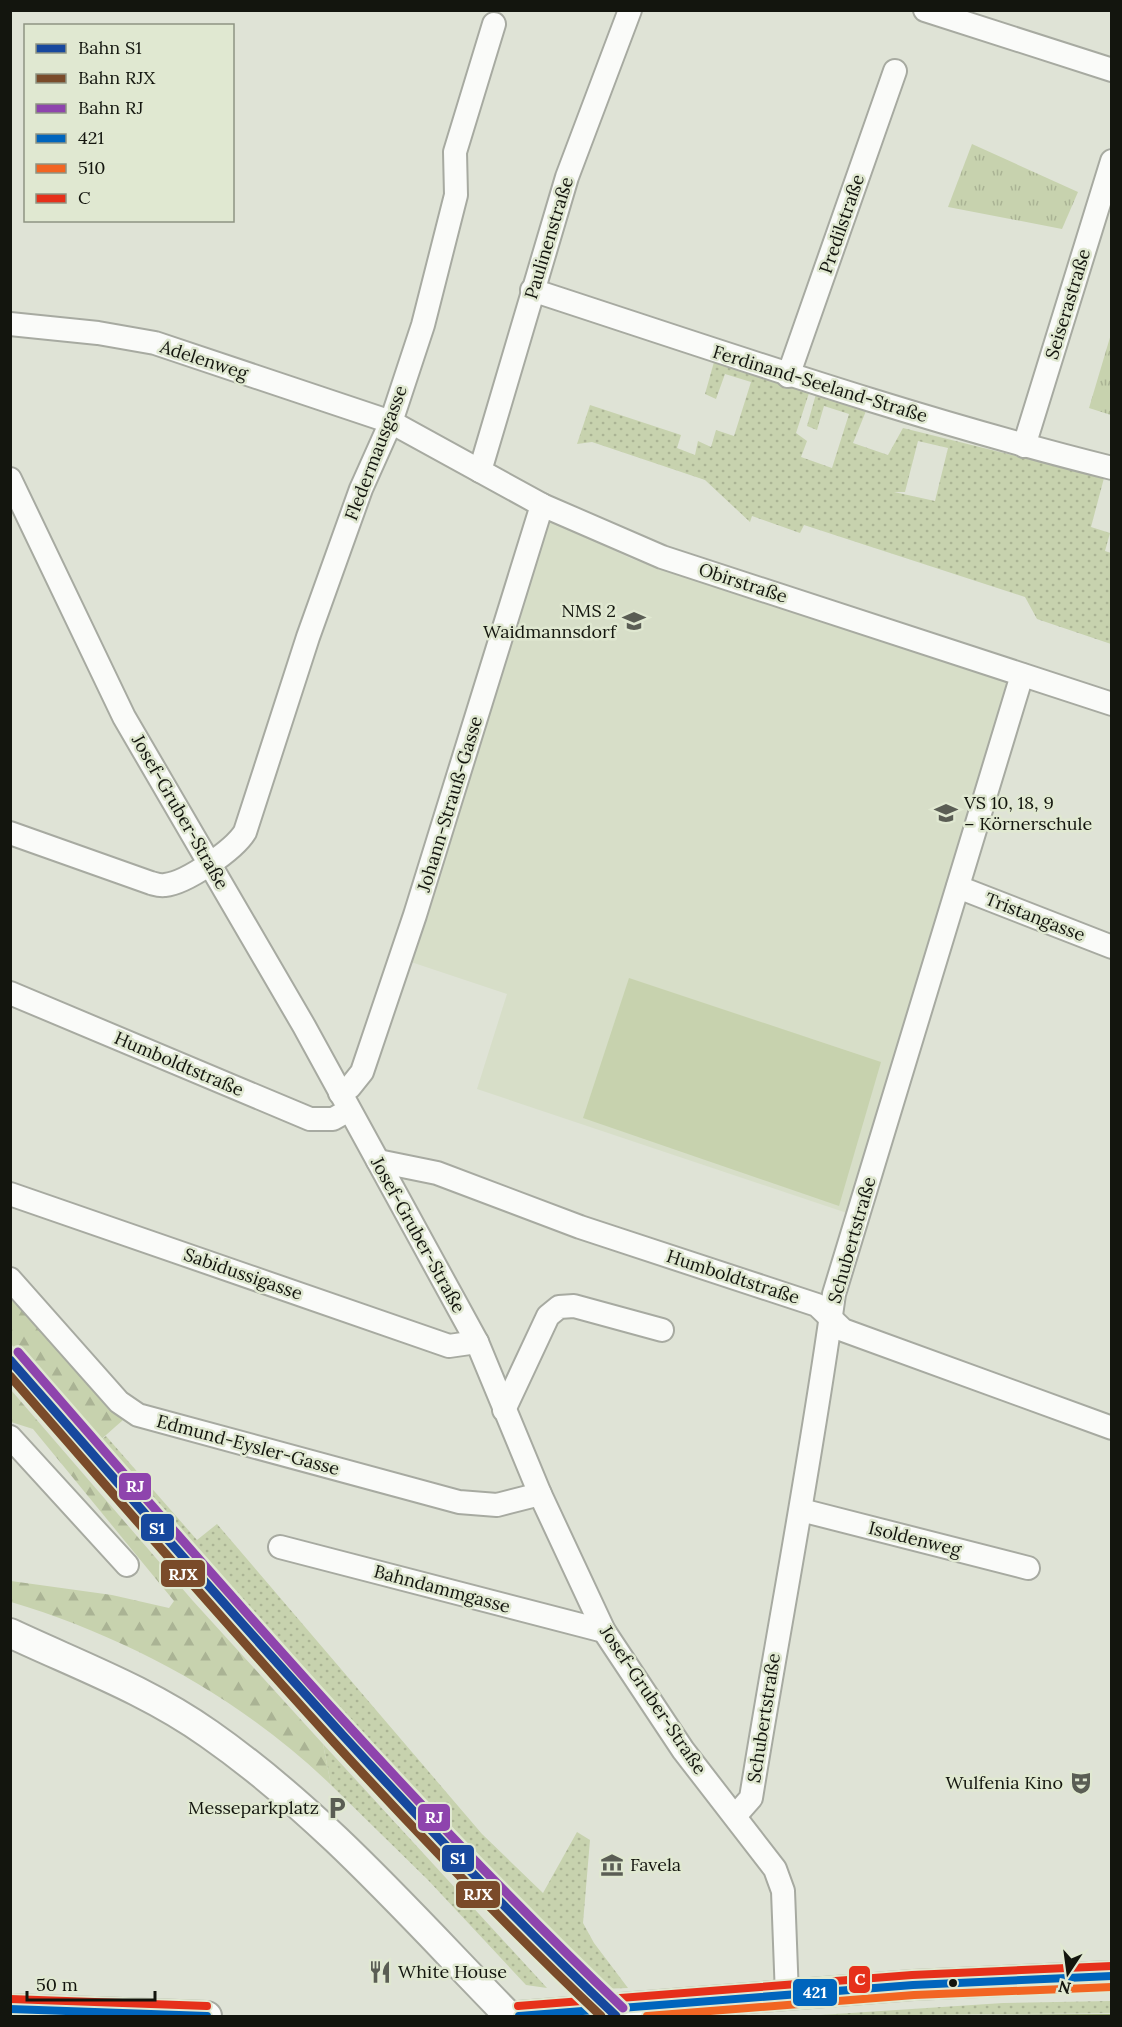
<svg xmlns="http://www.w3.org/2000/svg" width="1122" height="2027" font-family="Lora,serif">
<defs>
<pattern id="grass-dots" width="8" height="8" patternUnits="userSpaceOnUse" patternTransform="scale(1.5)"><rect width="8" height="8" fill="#c7d2ae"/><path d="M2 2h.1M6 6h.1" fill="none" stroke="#aab394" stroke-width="1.8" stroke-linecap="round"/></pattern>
<pattern id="forest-firs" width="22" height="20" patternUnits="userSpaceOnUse" patternTransform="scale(1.5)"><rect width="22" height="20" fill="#c7d2ae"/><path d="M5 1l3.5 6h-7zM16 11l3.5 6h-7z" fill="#aab394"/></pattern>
<pattern id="park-tufts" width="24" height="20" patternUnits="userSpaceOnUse" patternTransform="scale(1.5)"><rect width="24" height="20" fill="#c7d2ae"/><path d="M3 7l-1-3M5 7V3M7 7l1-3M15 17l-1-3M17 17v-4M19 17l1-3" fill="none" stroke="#aab394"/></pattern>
</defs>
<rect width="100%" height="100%" fill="#dfe3d6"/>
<polygon fill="#d7dec8" points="547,518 632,559 1012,681 853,1215 477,1089 507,994 408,961"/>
<g fill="url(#grass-dots)" fill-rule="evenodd">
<path d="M714,362L809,393L796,433L807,441L801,457L832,468L849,414L824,406L817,430L807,426L816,394L866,411L853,443L888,455L903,428L1104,478L1091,527L1110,533L1105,551L1111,553V644L1037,619L1025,597L804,525L800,533L752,516L750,522L705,480L592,442L577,444L590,405L681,435L677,448L695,455L698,441L711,447L716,430L734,436L751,382L725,374L716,399L705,394ZM918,441L948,448L935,501L894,492H905Z"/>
<polygon points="106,1436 197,1540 217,1524 482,1834 543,1893 577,1832 590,1840 583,1923 594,1943 628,1988 598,1989 429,1816 332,1710 97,1443"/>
<polygon points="323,1744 547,1988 526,1985 428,1880 331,1785"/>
<polygon points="1111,2001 1111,2013 805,2016 1003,2003"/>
</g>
<g fill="url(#forest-firs)">
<polygon points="10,1291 123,1420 97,1443 11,1344"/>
<path d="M11,1390L193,1601L323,1744L331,1785C242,1699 128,1637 11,1602V1581L112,1595L169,1608L174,1601L33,1429L11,1422Z"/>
</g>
<g fill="url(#park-tufts)">
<polygon points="972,144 1078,192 1062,229 948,207"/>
<polygon points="1111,334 1111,415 1089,408"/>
</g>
<polygon fill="#c7d2ae" points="629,978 881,1062 839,1206 583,1118"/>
<polygon fill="#99aa70" points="1112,2014 1111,2016 961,2016 979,2015"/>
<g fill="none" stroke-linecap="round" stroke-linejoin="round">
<g stroke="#a7aaa1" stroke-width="26">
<g id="minor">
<polyline points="925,10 1112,70"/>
<path d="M532,290C725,353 915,419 1112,468"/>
<polyline points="10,324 98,333 155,343 391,422 542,505 662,557 1112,704"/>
<polyline points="788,376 895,71"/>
<polyline points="1024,446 1112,161"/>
<polyline points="480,471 567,177 630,10"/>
<polyline points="10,479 124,717 304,1026 477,1342 540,1494 604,1631 683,1750 775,1869 783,1891 787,1996"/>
<path d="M10,833L151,883C155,884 160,886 165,885C186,883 234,850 245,832L308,637L361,489L391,422L423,325L456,195L455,152L494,24"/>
<polyline points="958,887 1112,947"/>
<polyline points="10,993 310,1119 333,1119 349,1110"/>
<polyline points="340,1093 350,1087 362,1072 415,915 542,505"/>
<polyline points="378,1161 437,1173 580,1227 817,1305 843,1330 1112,1428"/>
<polyline points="10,1194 449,1346 477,1342"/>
<polyline points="10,1279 119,1402 138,1415 459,1502 497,1505 540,1494"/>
<polyline points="504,1410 548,1316 559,1307 574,1306 662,1330"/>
<polyline points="10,1437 127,1565"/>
<polyline points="801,1510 1028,1568"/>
<polyline points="280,1547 604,1631"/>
<path d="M736,1815L751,1798C778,1630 811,1462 834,1294L1022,675"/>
</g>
</g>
<g stroke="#a7aaa1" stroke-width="32">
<g id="major">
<path d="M10,1633C78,1665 147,1690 209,1734C322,1813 413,1918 509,2016"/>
<polyline points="10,2009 207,2016"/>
<polyline points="519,2016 913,1985 1112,1976"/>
</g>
</g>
<use href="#minor" stroke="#fafbf9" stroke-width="22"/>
<use href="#major" stroke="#fafbf9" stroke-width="28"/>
<g stroke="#e0e8d1" stroke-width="12">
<g id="bus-1">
<polyline points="10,2009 207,2016"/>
<polyline points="519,2016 913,1985 1112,1976"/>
</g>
</g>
<g stroke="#e0e8d1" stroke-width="12">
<polyline id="bus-2" points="647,2016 914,1995 1112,1987"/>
</g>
<g stroke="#e0e8d1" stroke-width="12">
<g id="bus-3">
<polyline points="10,1999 207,2006"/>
<polyline points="518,2006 912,1975 1112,1966"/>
</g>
</g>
<use href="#bus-1" stroke="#0065bd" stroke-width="8"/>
<use href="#bus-2" stroke="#f26522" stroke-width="8"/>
<use href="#bus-3" stroke="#e6301a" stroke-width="8"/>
<g stroke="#e0e8d1" stroke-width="14">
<path id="rail-1" d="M10,1360C207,1584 400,1810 616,2016"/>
</g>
<g stroke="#e0e8d1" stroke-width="14">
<path id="rail-2" d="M10,1376C202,1595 390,1816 601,2016"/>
</g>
<g stroke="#e0e8d1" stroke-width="14">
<path id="rail-3" d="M18,1352C214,1577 407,1802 623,2008"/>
</g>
<use href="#rail-1" stroke="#17489e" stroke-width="9"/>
<use href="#rail-2" stroke="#7a4b2a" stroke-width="9"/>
<use href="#rail-3" stroke="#8e44ad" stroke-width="9"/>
</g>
<defs>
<g id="school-bare" transform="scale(1.8)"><path d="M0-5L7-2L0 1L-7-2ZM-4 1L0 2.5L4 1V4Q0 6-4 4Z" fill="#5a5d54" stroke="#e0e8d1" stroke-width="2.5" paint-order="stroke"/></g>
<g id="theatre-bare" transform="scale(1.8)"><path d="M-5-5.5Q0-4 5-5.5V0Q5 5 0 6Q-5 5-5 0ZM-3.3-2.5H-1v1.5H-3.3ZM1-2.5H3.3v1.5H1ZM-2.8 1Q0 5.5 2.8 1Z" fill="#5a5d54" stroke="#e0e8d1" stroke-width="2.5" paint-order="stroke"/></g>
<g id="parking-bare" transform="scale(1.8)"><path d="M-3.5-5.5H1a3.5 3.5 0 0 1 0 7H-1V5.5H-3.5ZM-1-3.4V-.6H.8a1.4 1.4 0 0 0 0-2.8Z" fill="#5a5d54" stroke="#e0e8d1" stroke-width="2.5" paint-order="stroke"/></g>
<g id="museum-bare" transform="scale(1.8)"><path d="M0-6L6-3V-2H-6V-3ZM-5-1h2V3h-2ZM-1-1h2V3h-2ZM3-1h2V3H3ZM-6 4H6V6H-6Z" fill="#5a5d54" stroke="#e0e8d1" stroke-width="2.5" paint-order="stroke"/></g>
<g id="restaurant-bare" transform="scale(1.8)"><path d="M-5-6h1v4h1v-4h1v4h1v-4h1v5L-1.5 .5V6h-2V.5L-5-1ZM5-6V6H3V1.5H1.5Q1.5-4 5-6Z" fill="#5a5d54" stroke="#e0e8d1" stroke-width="2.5" paint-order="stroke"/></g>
</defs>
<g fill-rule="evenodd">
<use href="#school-bare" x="634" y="621"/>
<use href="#school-bare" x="946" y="813"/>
<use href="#theatre-bare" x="1081" y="1783"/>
<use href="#parking-bare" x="337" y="1808"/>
<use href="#museum-bare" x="612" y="1865"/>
<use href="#restaurant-bare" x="380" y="1972"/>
</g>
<circle fill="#13150e" stroke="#e0e8d1" stroke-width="2" cx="953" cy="1983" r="5"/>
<g text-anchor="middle" stroke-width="5" stroke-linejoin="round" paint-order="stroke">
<g font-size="18" fill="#13150e" stroke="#e0e8d1">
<text transform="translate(842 224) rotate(-71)" y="6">Predilstraße</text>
<text transform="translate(549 238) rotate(-73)" y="6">Paulinenstraße</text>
<text transform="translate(1068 304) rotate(-73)" y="6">Seiserastraße</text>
<text transform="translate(204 360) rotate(18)" y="6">Adelenweg</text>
<text transform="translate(820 384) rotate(17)" y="6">Ferdinand-Seeland-Straße</text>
<text transform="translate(376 453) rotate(-69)" y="6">Fledermausgasse</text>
<text transform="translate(743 583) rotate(18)" y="6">Obirstraße</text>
<text transform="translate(450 804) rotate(-73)" y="6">Johann-Strauß-Gasse</text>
<text transform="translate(180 812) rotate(60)" y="6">Josef-Gruber-Straße</text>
<text transform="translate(1035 917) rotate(21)" y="6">Tristangasse</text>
<text transform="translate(179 1064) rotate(23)" y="6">Humboldtstraße</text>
<text transform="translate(418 1235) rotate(61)" y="6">Josef-Gruber-Straße</text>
<text transform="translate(852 1240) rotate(-74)" y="6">Schubertstraße</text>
<text transform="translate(243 1274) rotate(19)" y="6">Sabidussigasse</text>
<text transform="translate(733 1277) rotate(18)" y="6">Humboldtstraße</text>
<text transform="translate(248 1445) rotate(15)" y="6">Edmund-Eysler-Gasse</text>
<text transform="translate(915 1539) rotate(14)" y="6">Isoldenweg</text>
<text transform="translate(442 1589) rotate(15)" y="6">Bahndammgasse</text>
<text transform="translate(653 1700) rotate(56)" y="6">Josef-Gruber-Straße</text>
<text transform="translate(764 1718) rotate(-81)" y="6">Schubertstraße</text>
</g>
<g font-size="18" fill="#13150e" stroke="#e0e8d1" text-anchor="end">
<text x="616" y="617">NMS 2<tspan x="616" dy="21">Waidmannsdorf</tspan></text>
<text x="964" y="809" text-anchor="start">VS 10, 18, 9<tspan x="964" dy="21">– Körnerschule</tspan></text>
<text x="1063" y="1789">Wulfenia Kino</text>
<text x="319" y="1814">Messeparkplatz</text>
<text x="630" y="1871" text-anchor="start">Favela</text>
<text x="398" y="1978" text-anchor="start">White House</text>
</g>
</g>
<g stroke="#e0e8d1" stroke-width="2">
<rect x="118" y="1472" width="34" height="29" rx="6" fill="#8e44ad"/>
<rect x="140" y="1513" width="35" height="29" rx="6" fill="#17489e"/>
<rect x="160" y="1559" width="46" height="29" rx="6" fill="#7a4b2a"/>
<rect x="417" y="1803" width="34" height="29" rx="6" fill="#8e44ad"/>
<rect x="441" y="1844" width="34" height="29" rx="6" fill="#17489e"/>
<rect x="455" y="1880" width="46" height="29" rx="6" fill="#7a4b2a"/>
<rect x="848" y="1965" width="23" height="29" rx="6" fill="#e6301a"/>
<rect x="792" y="1978" width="46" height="29" rx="6" fill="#0065bd"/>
</g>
<g font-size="16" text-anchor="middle" font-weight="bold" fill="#fff">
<text x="135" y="1492">RJ</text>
<text x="157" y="1534">S1</text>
<text x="183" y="1580">RJX</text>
<text x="434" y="1823">RJ</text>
<text x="458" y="1864">S1</text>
<text x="478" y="1900">RJX</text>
<text x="860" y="1985">C</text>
<text x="815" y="1998">421</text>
</g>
<rect width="1122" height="2027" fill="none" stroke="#13150e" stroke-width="24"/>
<rect x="24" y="24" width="210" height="198" fill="#e0e8d1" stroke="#8e9483" stroke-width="1.5"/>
<rect x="36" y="44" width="30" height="9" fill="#17489e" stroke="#8e9483" stroke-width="1.5"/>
<text x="78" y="54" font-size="18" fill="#13150e">Bahn S1</text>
<rect x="36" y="74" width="30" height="9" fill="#7a4b2a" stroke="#8e9483" stroke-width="1.5"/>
<text x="78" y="84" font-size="18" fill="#13150e">Bahn RJX</text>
<rect x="36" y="104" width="30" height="9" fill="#8e44ad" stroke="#8e9483" stroke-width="1.5"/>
<text x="78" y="114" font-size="18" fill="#13150e">Bahn RJ</text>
<rect x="36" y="134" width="30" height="9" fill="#0065bd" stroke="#8e9483" stroke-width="1.5"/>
<text x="78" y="144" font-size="18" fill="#13150e">421</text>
<rect x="36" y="164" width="30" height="9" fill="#f26522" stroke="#8e9483" stroke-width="1.5"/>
<text x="78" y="174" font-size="18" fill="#13150e">510</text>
<rect x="36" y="194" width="30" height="9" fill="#e6301a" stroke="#8e9483" stroke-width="1.5"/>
<text x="78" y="204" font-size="18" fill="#13150e">C</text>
<g transform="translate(1068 1973) rotate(193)" stroke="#e0e8d1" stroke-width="4.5" paint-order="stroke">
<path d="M0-4.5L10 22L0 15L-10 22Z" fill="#13150e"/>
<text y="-9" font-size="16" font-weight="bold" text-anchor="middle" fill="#13150e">N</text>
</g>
<path d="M27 1991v9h128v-9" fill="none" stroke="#13150e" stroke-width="3"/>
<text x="36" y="1991" font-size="18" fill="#13150e" stroke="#e0e8d1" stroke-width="4.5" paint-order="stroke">50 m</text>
</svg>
